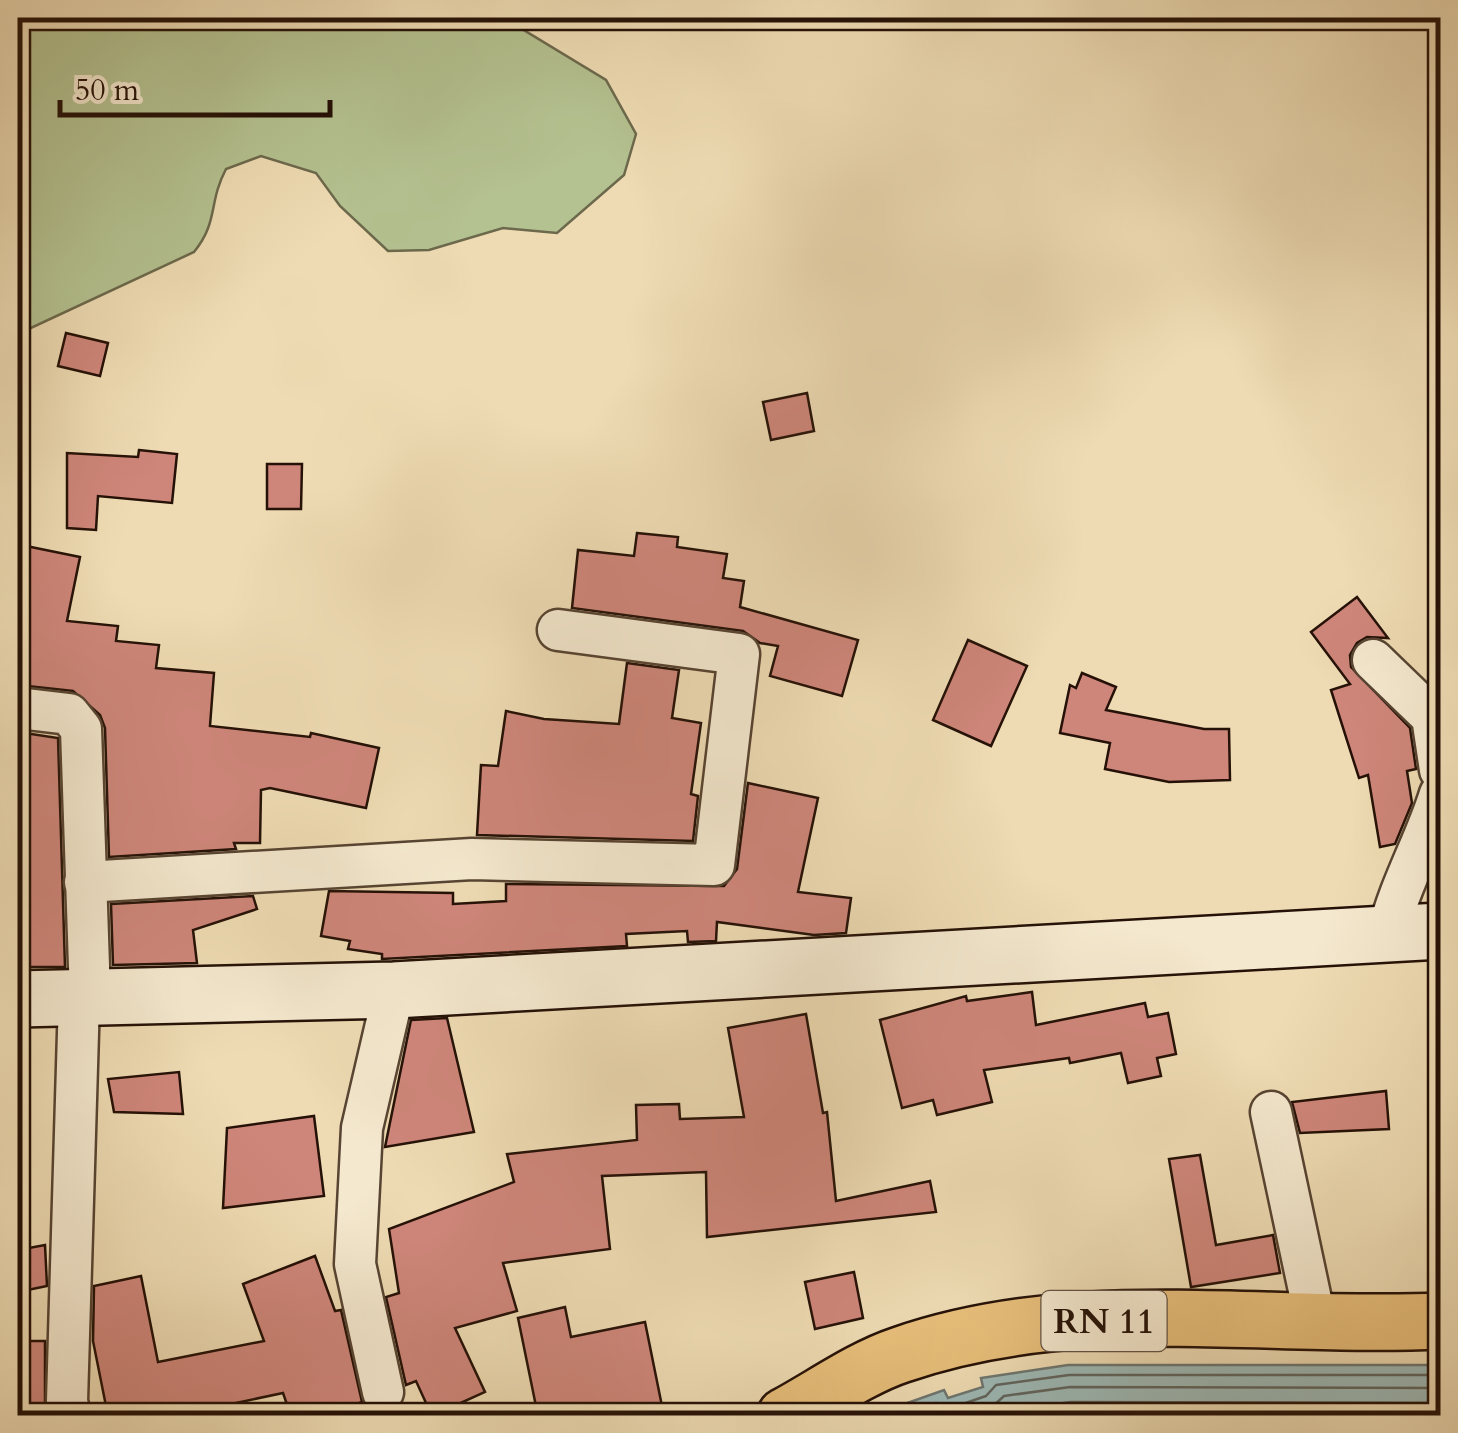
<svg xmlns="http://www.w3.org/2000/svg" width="1458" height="1433" font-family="Cardo,serif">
<rect width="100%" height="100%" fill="#eedbb3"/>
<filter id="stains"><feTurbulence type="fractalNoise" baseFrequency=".002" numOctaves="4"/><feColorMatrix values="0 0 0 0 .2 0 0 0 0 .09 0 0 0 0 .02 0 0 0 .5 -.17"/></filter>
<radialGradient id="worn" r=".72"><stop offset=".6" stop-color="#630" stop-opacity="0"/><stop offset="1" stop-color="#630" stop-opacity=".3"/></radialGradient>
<path fill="#b4c190" stroke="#6c694c" stroke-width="2.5" d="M18,18H504L606,80L636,134L624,175L557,233L503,228L429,250L388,251L340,206L316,173L261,156L226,169C208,203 219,221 194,252L18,334Z"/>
<polygon fill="#9db9b6" stroke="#6d7670" stroke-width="2.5" points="1068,1365 1440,1365 1440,1415 899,1415 899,1406 944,1390 948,1398 983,1387 981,1378"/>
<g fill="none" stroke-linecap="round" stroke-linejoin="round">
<g stroke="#61655e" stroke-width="2.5">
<polyline points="909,1416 936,1403 951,1408 986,1396 996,1385 1069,1375 1440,1375"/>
<polyline points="968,1416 992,1407 1004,1396 1070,1387 1440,1388"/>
<polyline points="1006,1416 1013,1410 1071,1402 1440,1403"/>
</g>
</g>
<g fill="#ce867a" stroke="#251107" stroke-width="2.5">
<polygon points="66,333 108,343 100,376 58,366"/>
<polygon points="807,393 814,431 771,440 763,402"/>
<polygon points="139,450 177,454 172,503 98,496 96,530 67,528 67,453 138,457"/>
<polygon points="267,464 302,464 301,509 267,509"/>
<polygon points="637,533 678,537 677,547 727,554 723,578 744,581 740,607 858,640 842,696 770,676 778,646 760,643 743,631 572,608 578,550 634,556"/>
<polygon points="26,546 80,557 67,621 118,626 116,641 159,645 156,668 214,673 210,726 310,737 311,733 379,748 366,808 270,788 261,790 260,843 234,843 236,849 109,857 105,728 100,715 73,691 18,685 18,588"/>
<polygon points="1357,597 1388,638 1367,637 1357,643 1350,655 1351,667 1410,728 1416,769 1407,771 1412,803 1395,844 1380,847 1368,775 1359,778 1331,690 1350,684 1311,632"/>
<polygon points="968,640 1027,666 991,746 933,720"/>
<polygon points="627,663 679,670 672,718 701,723 691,794 698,796 693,841 477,835 481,765 498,766 506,711 544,719 619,724"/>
<polygon points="1082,673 1116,687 1106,710 1204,729 1229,729 1230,780 1169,782 1105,769 1110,743 1060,733 1070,685 1076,688"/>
<polygon points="18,732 58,738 65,967 18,967"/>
<polygon points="748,783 818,798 798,892 851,898 846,933 814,935 717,922 716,941 688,942 687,931 626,934 627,946 382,959 382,954 348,949 350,941 321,936 329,891 453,893 453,904 506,901 506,884 724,886 737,869"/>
<polygon points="253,896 257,909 193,930 197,963 113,965 111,904"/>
<polygon points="1032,992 1036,1025 1145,1003 1148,1017 1168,1013 1176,1054 1157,1058 1161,1076 1128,1083 1121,1053 1070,1063 1069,1058 984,1070 992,1102 937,1115 933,1100 902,1108 880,1020 966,996 967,1001"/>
<polygon points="806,1014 823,1113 827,1112 836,1201 930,1181 936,1212 707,1237 706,1172 602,1176 610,1249 503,1263 517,1311 455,1328 485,1392 432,1416 416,1381 406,1385 386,1297 399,1293 389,1229 514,1182 507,1154 637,1140 636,1105 679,1104 680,1119 744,1117 728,1028"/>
<polygon points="447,1018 474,1132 385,1147 411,1020"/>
<polygon points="179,1072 183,1114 114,1112 108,1079"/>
<polygon points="1386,1091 1389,1129 1300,1133 1292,1102"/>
<polygon points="314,1116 324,1196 223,1208 227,1128"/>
<polygon points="1200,1155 1216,1245 1273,1235 1280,1273 1191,1287 1169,1159"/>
<polygon points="45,1245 47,1286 18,1292 18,1250"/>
<polygon points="315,1256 335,1311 341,1310 362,1402 324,1416 291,1416 283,1393 174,1416 108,1416 93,1341 94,1286 141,1276 158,1362 264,1341 243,1284"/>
<polygon points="854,1272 863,1318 815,1329 805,1282"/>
<polygon points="565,1307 571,1337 645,1322 664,1416 538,1416 518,1318"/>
<polygon points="18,1341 45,1341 45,1413 18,1412"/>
</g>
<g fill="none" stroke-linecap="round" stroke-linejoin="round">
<g stroke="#574432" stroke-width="45">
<g id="minor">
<polyline points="1373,660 1432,717 1440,770"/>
<polyline points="18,708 69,714 81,729 90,996"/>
<polyline points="85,882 472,859 714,865 739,654 558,630"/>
<path d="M1388,933C1400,884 1425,842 1440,794"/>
<polyline points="1271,1112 1316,1323"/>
<polyline points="383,1392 355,1264 362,1128 394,990"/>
<polyline points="70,1416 67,1401 79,999"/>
</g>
</g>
<g stroke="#251107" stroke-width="60">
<polyline id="secondary" points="18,999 394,990 1440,931"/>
</g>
<g stroke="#251107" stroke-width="60">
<path id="primary" d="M785,1416C822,1396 861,1368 900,1355C1074,1294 1262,1329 1440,1321"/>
</g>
<use href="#minor" stroke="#f4e8ce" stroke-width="40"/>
<use href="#secondary" stroke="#f4e8ce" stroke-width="55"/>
<use href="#primary" stroke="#e7be7a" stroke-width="55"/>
</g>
<g text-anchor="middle" stroke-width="10" stroke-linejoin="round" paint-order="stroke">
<rect fill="#f4e8ce" stroke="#635243" stroke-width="2.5" x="1041.5" y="1291" width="125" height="60" rx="8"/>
<g font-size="35" font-weight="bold" fill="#251107">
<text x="1104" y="1333">RN 11</text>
</g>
</g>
<rect width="1458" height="1433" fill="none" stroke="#eedbb3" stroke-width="60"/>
<rect x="20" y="20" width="1418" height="1393" fill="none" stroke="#251107" stroke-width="5"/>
<rect x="30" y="30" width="1398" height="1373" fill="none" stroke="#251107" stroke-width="2.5"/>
<path d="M60 100v15h270v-15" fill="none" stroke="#251107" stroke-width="5"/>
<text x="75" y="100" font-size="30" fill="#251107" stroke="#f4e8ce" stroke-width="8" paint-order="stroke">50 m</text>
<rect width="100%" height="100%" filter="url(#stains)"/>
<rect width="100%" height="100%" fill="url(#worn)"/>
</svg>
